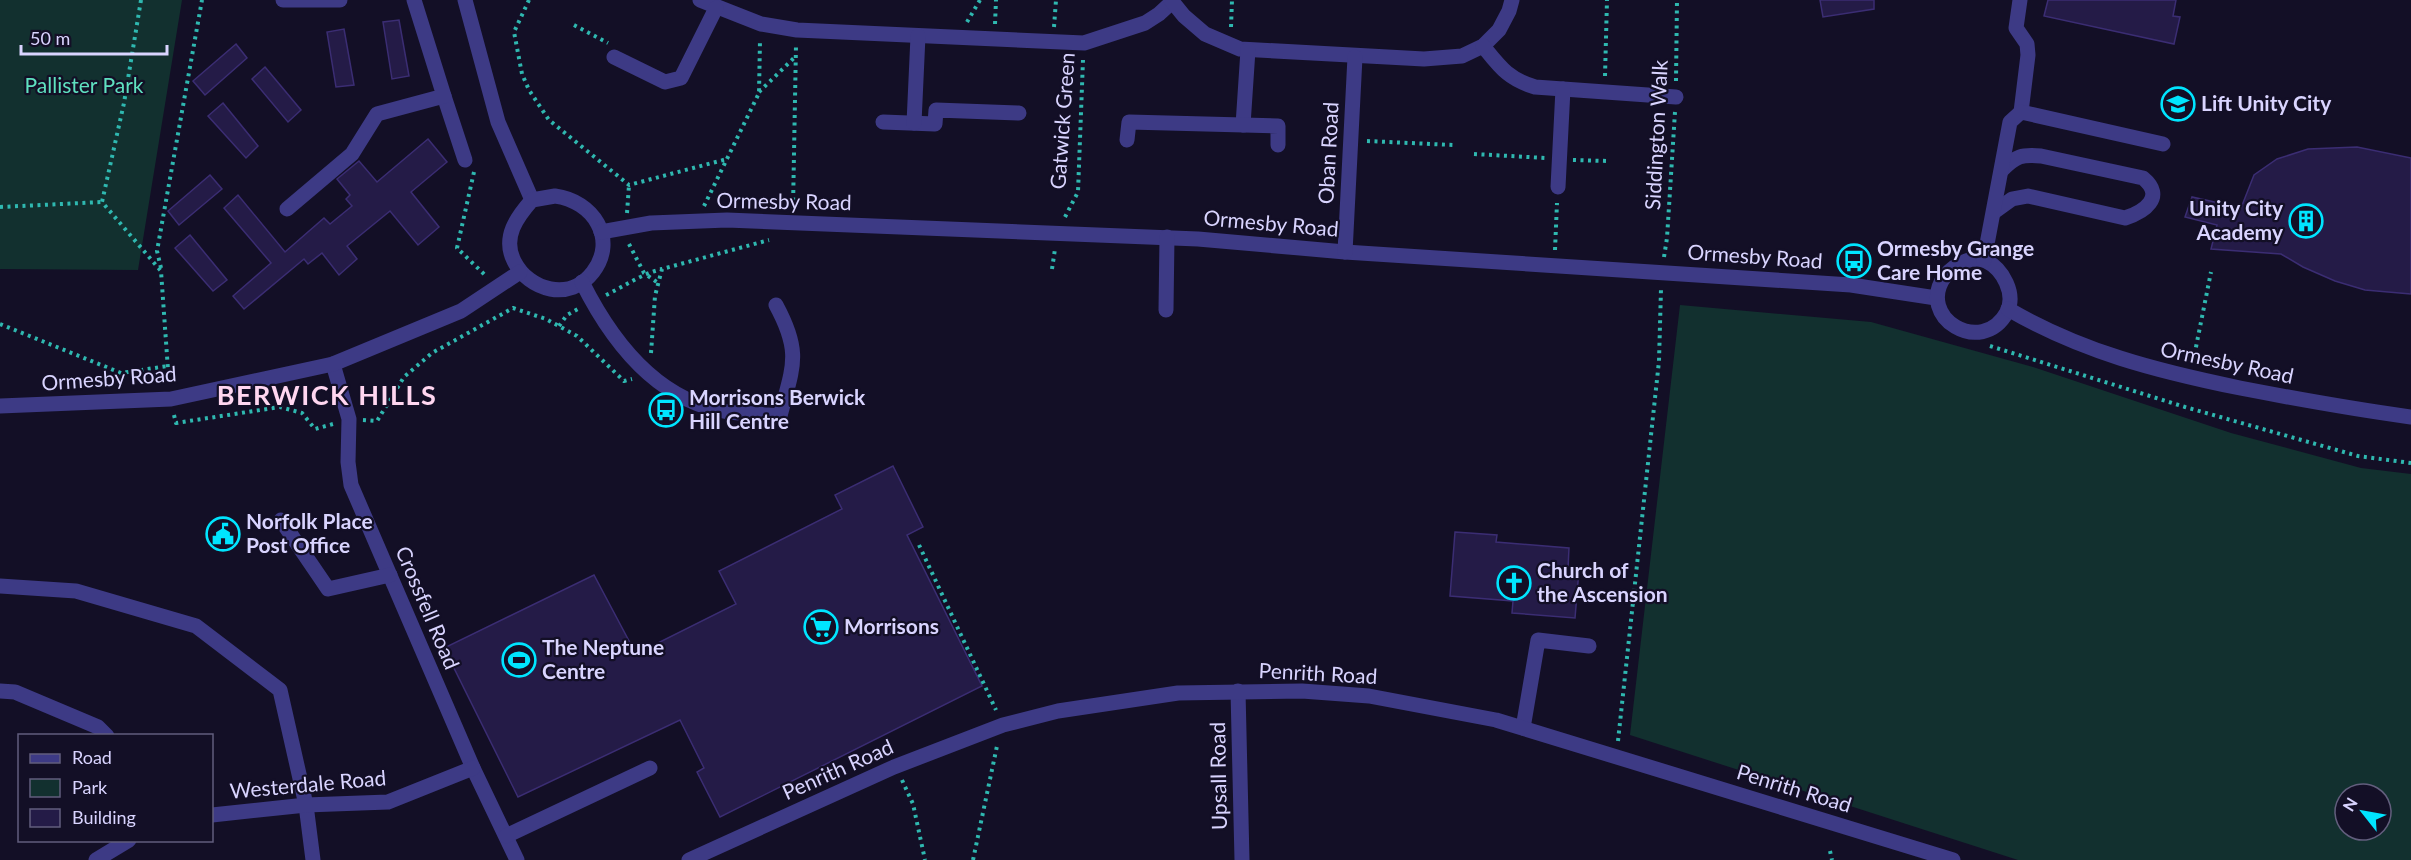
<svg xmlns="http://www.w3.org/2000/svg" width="2411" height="860" font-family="Lato,sans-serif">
<rect width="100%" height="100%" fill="#130f26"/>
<g fill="#12302f" fill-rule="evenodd">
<polygon points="0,0 182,0 138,270 0,269"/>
<path d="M1680,305L1871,322L2033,367L2231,433L2361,468L2411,474V860H2018L1630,735ZM2345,794H2381V830H2345Z"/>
</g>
<g fill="#241b47" stroke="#3b2d73" stroke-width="1.5">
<polygon points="1820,0 1874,0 1874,9 1823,17"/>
<polygon points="2048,0 2176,0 2173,16 2180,17 2174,44 2044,16"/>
<polygon points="399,20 409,76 392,79 383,22"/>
<polygon points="344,29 354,85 336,87 327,32"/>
<polygon points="236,44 247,58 205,95 193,81"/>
<polygon points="265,67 301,110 288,122 252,79"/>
<polygon points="223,103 258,146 246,158 208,116"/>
<polygon points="428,139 447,162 411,192 439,227 418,245 390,211 347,246 357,259 339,275 322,253 308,264 304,259 244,309 233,296 271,263 224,208 238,195 285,252 324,218 330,224 352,206 346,199 350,195 337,179 359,161 377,182"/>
<polygon points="2357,147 2411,158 2411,294 2365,290 2335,281 2303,267 2281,254 2211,249 2217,225 2185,217 2192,197 2241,208 2254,175 2277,159 2308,149"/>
<polygon points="210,175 222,189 179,225 168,211"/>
<polygon points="190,235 227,280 213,291 175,248"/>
<polygon points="893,466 923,527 907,535 982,686 720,817 697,772 704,768 680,720 518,797 444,648 594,575 636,654 736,604 719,571 842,509 835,495"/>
<polygon points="1455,532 1497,535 1496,542 1569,548 1568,569 1579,570 1575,618 1512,613 1513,601 1450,596"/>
</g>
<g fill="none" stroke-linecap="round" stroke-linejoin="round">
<g stroke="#2fb8b0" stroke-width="4" stroke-dasharray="3 4.5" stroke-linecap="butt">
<polyline points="141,0 124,103 102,202 161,271 169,384"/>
<polyline points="529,0 514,32 522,74 529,90 549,120 629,185 727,159"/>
<polyline points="967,22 980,0"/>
<polyline points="995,24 996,0"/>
<polyline points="574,25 608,43"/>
<polyline points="1054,27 1056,0"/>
<polyline points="1231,27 1232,0"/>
<polyline points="1605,76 1607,0"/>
<polyline points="1676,81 1677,0"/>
<polyline points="759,92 796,56"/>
<polyline points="1367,141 1453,145"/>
<polyline points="1474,154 1545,158"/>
<polyline points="1573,160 1608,161"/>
<polyline points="474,172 457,248 486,276"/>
<polyline points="704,206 759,93 760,40"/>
<polyline points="0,207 102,202"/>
<polyline points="793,208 796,45"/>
<polyline points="627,213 629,185"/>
<polyline points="1065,217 1078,192 1083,60"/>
<polyline points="629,244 644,273 658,283"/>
<polyline points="1555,250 1557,203"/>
<polyline points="1664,257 1667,238 1675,112"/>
<polyline points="161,268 157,251 202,0"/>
<polyline points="1052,269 1055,249"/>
<path d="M606,295C625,286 641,274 662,269"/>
<polyline points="0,324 121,373 168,366"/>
<polyline points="559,326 567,315 578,309"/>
<polyline points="1990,346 2185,407 2358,456 2411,463"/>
<polyline points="651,353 655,296 662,269 769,240"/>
<polyline points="2193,362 2211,272"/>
<polyline points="174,415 176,423 280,407 302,413 315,429 333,424"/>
<polyline points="363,420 377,421 404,377 432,353 513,308 546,319 577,336 624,381 632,379"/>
<polyline points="919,545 996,710"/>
<polyline points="1618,741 1659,361 1661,289"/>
<polyline points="902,780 913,804 925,860"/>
<polyline points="1830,851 1832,860"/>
<polyline points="973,860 997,746"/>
</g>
<g stroke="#3d3a85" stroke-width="15">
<polyline points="283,0 340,0"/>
<polyline points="465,0 498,122 532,200"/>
<polyline points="700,0 761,24 797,30 1084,43 1145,23 1159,14 1172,2"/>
<polyline points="1171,0 1184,16 1205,34 1240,49 1424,59 1462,56 1483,46 1499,30 1509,11 1512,0"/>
<polyline points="2020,0 2016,28 2027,44 2028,55 2021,112"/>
<path d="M1483,46C1500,67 1508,79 1535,87L1676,97"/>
<polyline points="614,57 665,82 681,78 716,8"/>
<polyline points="444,96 465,160"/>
<polyline points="883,122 935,124 936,110 1019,113"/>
<polyline points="914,123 918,36"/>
<polyline points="1243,125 1248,50"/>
<polyline points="1127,140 1129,122 1278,126 1278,145"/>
<polyline points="1558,187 1563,89"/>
<path d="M555,196C593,201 618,239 593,272C570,302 529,291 514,261C502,237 517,217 532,200Z"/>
<polyline points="287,209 352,154 377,114 444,96 414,0"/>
<path d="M1994,212L2012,199L2028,196L2125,218C2144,212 2166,197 2143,178L2041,156C2022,154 2016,156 2002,170"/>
<polyline points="601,232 651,223 727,220 1198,239 1345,252 1851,285 1936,298"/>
<polyline points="1345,252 1355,57"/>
<path d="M1972,259C1976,259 1982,259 1986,261C2003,269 2016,294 2007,312C1982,358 1915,317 1945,276C1952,267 1961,262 1972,259Z"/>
<polyline points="1984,260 2010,122 2021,112 2163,144"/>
<path d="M582,282C612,342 658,402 729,412C746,414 763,414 780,416C793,366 802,353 776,305"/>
<path d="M2008,309C2082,352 2157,371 2240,388C2297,399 2353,409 2411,417"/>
<polyline points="1166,310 1167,237"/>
<polyline points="333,364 349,419 348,462 351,485 473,768 517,860"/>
<polyline points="0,406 171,399 333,364 461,311 520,272"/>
<polyline points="281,520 328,589 390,575"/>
<polyline points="0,586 76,591 196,626 280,690 306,805 313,860"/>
<polyline points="0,691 15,692 98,727 107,736"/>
<polyline points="1238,691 1242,860"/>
<polyline points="1523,728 1538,640 1589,646"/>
<polyline points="212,815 306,805 388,802 473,768"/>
<polyline points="506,836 650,768"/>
<polyline points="96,860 129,840"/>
<polyline points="689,860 894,767 1003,725 1058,711 1178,693 1302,691 1369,696 1496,720 1953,860"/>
</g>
</g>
<defs>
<g id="school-ring" transform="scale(1.725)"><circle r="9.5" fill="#130f26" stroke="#00e5ff" stroke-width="1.5"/><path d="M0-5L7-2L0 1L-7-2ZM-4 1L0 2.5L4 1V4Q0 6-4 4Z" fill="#00e5ff"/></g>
<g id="building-ring" transform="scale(1.725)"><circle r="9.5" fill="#130f26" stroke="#00e5ff" stroke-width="1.5"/><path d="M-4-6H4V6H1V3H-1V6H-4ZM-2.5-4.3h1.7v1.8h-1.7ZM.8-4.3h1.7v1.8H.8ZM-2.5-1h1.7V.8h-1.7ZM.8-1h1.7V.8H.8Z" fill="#00e5ff"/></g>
<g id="bus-ring" transform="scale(1.725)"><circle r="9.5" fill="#130f26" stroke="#00e5ff" stroke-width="1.5"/><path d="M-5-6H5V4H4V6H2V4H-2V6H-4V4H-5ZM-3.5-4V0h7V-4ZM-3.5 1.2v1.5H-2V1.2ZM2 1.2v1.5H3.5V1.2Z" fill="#00e5ff"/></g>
<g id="civic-ring" transform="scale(1.725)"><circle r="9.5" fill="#130f26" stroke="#00e5ff" stroke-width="1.5"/><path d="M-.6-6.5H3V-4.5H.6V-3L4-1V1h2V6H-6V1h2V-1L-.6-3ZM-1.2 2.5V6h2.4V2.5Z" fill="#00e5ff"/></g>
<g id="church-ring" transform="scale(1.725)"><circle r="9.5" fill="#130f26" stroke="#00e5ff" stroke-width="1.5"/><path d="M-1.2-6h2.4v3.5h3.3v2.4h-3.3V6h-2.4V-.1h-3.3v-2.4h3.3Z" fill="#00e5ff"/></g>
<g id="supermarket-ring" transform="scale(1.725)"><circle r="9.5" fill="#130f26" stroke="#00e5ff" stroke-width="1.5"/><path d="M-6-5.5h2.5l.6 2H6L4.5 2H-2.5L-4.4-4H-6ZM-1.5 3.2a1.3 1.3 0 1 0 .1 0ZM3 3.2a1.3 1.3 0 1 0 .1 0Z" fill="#00e5ff"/></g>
<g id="stadium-ring" transform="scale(1.725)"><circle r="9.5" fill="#130f26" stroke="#00e5ff" stroke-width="1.5"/><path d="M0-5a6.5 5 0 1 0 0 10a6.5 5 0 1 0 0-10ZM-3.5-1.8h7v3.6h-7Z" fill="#00e5ff"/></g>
</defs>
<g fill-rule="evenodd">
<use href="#school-ring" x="2178" y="104"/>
<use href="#building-ring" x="2306" y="221"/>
<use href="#bus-ring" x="1854" y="261"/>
<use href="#bus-ring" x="666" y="410"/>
<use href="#civic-ring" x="223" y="534"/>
<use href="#church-ring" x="1514" y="583"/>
<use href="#supermarket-ring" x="821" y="627"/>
<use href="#stadium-ring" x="519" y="660"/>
</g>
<g text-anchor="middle" stroke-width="4.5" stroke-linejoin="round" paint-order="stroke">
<g font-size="21" fill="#5fe0c0" stroke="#130f26">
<text x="84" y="93">Pallister Park</text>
</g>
<g font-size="21" font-weight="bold" fill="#d9d4ff" stroke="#130f26" text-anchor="start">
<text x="2201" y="111">Lift Unity City</text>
<text x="2283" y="216" text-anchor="end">Unity City<tspan x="2283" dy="24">Academy</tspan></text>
<text x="1877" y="256">Ormesby Grange<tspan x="1877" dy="24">Care Home</tspan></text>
<text x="689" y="405">Morrisons Berwick<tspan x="689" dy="24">Hill Centre</tspan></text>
<text x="246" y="529">Norfolk Place<tspan x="246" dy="24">Post Office</tspan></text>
<text x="1537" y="578">Church of<tspan x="1537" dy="24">the Ascension</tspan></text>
<text x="844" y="634">Morrisons</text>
<text x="542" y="655">The Neptune<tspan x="542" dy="24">Centre</tspan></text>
</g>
<g font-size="21" fill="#d9d4ff" stroke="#130f26">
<text transform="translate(1063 121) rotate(-86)" y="7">Gatwick Green</text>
<text transform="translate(1657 135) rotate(-87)" y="7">Siddington Walk</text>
<text transform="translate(1329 153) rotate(-87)" y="7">Oban Road</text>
<text transform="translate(784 202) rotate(1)" y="7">Ormesby Road</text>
<text transform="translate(1271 224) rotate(5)" y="7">Ormesby Road</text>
<text transform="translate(1755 257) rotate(4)" y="7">Ormesby Road</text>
<text transform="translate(2227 363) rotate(12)" y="7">Ormesby Road</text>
<text transform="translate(109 379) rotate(-4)" y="7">Ormesby Road</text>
<text transform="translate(427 608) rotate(67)" y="7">Crossfell Road</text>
<text transform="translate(1318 674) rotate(3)" y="7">Penrith Road</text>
<text transform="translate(838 770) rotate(-24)" y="7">Penrith Road</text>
<text transform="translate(1219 776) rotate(-91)" y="7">Upsall Road</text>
<text transform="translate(308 785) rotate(-5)" y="7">Westerdale Road</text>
<text transform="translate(1794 789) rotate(17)" y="7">Penrith Road</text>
</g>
<g font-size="27" font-weight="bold" letter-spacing="1.5" fill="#ffd6f0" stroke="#130f26">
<text x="327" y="405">BERWICK HILLS</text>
</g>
</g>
<rect x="18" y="734" width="195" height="108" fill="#130f26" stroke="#625e7d" stroke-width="1.5"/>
<rect x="30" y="754" width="30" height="9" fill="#3d3a85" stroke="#625e7d" stroke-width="1.5"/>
<text x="72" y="764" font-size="18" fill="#d9d4ff">Road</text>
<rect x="30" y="779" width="30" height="18" fill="#12302f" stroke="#625e7d" stroke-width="1.5"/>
<text x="72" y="794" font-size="18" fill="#d9d4ff">Park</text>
<rect x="30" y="809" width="30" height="18" fill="#241b47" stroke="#625e7d" stroke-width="1.5"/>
<text x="72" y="824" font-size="18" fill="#d9d4ff">Building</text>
<g transform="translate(2363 812) rotate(301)"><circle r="28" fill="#130f26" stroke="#625e7d" stroke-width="1.5"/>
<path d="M0-4.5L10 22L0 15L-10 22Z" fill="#00e5ff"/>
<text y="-9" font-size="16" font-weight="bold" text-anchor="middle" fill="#d9d4ff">N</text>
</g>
<path d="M21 45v9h146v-9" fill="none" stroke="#d9d4ff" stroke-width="3"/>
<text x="30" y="45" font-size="18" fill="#d9d4ff" stroke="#130f26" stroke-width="4.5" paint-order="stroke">50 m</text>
</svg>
